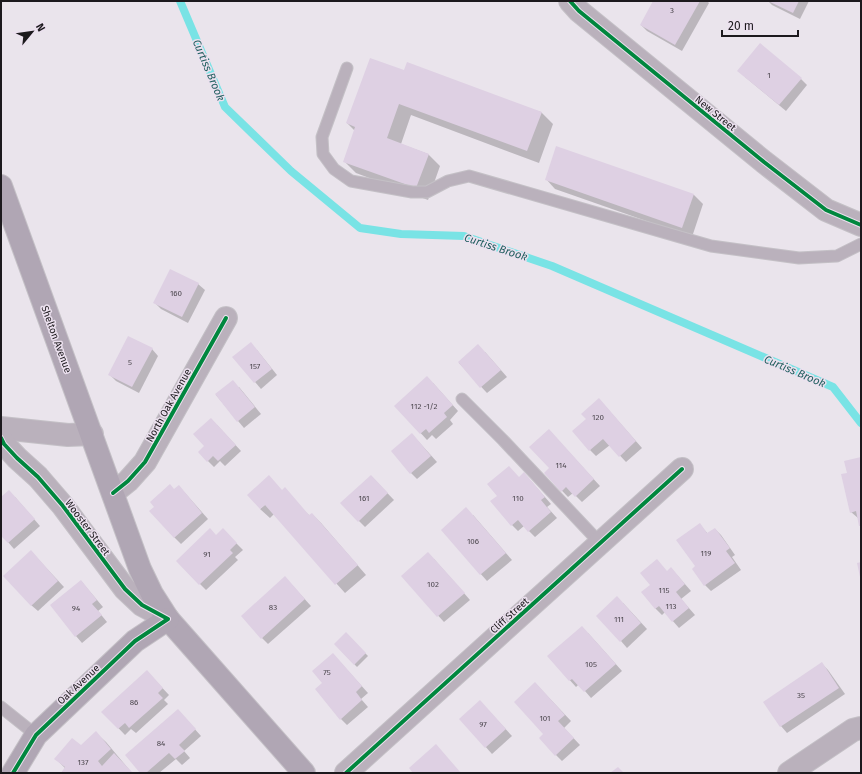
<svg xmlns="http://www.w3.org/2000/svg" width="862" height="774" font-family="'Fira Sans',sans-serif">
<rect width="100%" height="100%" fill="#eae4ec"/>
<g fill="#0003">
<polygon points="655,1 707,1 709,3 682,51 647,31 641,25"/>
<polygon points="768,1 809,1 800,19 772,5"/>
<polygon points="404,72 541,112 553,124 539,163 411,115 401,144 428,154 440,166 428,200 356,173 344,161 355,131 347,123"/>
<polygon points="745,77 801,79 807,85 786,111"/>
<polygon points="546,179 694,195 703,204 692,237 555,189"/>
<polygon points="198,284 205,290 188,323 161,309 155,303"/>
<polygon points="152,349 158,356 139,393 116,381 109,374"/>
<polygon points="257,350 277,375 261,389 234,357"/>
<polygon points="485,352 507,377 487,393 459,363"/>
<polygon points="433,383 458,411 450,420 453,424 436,439 432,435 427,440 396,406"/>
<polygon points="239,387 261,414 244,428 216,395"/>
<polygon points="605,406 642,448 626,462 610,445 596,456 590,450"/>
<polygon points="217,425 241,451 225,466 220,461 214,467 199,452 205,446"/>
<polygon points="555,437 600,486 582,502 573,493 568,497 545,473 550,468"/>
<polygon points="418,441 437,462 417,479 411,473"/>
<polygon points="861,458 861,527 858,518 851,512 848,473"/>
<polygon points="371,476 394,500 365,527 342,504"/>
<polygon points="519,478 530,480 551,504 547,507 557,518 535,537 524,526 518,531 512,525"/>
<polygon points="175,490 185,493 208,519 181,544 174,537"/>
<polygon points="282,491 310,516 312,514 321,523 366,575 345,593 274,514 270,518 260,509"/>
<polygon points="15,497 40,526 14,549 1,534 1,498"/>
<polygon points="473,515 512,560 487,581 442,530"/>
<polygon points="700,525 708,534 715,529 721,535 735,555 732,557 741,570 711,591 705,585 696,566"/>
<polygon points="223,530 243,550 235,557 238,560 206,590 177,561 216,536"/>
<polygon points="37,558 64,587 38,611 31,605"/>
<polygon points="434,559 470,600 444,622 402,576"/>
<polygon points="667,571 677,575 691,591 681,599 695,615 679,628 665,612 662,615 655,608 651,585"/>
<polygon points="81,581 103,607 98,611 107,622 82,643 76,636"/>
<polygon points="291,584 311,606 268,644 262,638"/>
<polygon points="623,603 647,629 627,648 621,641"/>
<polygon points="588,633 622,671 591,698 579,684 576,687 548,656"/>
<polygon points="346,634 368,656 357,667 335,644"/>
<polygon points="339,661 368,693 361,699 368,707 347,725 341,719"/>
<polygon points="822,664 828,670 845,694 787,733 781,726 765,702"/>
<polygon points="153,678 169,695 164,700 168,704 136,733 131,729 125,735 103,712"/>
<polygon points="535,683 571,721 564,728 580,745 562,761 556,755 545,734"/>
<polygon points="486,708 512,736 492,754 461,719"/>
<polygon points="184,717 201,736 184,751 190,758 182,765 176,759 159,773 142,773"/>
<polygon points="96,733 106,742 132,773 62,773 65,768 56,759 81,747"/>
</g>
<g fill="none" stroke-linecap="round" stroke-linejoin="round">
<polyline stroke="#79e3e5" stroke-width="8" points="180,1 225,107 291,171 360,228 401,234 464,236 552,266 833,387 861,423"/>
</g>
<g fill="#ded0e3">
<polygon points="653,1 700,1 675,45 640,25"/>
<polygon points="768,1 799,1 793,13"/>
<polygon points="760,43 802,78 779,105 737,71"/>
<polygon points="370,58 404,70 407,62 542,112 527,151 399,104 387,138 429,154 416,188 343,162 355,127 346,123"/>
<polygon points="556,146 694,194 682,228 545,180"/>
<polygon points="170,269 199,283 182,317 153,303"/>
<polygon points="128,336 153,348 132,387 108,375"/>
<polygon points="251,342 272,369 254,383 232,357"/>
<polygon points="478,344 501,370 480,388 458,362"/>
<polygon points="427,376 453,405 444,413 447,417 429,433 426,429 420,434 394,406"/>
<polygon points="233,380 255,407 237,422 215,394"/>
<polygon points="599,398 636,441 619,457 603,439 589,451 572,431 586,419 581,414"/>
<polygon points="211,418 236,445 218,461 213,456 207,462 198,452 204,446 193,434"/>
<polygon points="549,429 594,479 575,497 566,487 561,492 544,473 549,468 529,447"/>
<polygon points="412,433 431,456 410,474 391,451"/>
<polygon points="861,457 861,526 859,526 856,511 850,513 841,474 847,473 844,461"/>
<polygon points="509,466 519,477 524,472 545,497 541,500 551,512 528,532 518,520 511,526 490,501 497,496 487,484"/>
<polygon points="269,475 282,490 285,487 309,515 312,513 358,565 335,585 265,505 260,509 247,495"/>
<polygon points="371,475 388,493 358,522 340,503"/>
<polygon points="170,484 174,489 179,485 202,513 174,538 149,511 154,507 150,502"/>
<polygon points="9,490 35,519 8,543 1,536 1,497"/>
<polygon points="466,507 506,553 480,575 441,530"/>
<polygon points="700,523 707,533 715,528 730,548 726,551 735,563 704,586 692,569 695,566 676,540"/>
<polygon points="210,528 216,535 223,528 237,543 230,550 233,553 199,585 176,561"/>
<polygon points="31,550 58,581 31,606 3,576"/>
<polygon points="428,552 465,593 437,617 401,576"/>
<polygon points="657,559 667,571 671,567 685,584 676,592 689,608 672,622 659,606 655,609 641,592 650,585 640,573"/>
<polygon points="861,562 861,576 860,577 857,563"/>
<polygon points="285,576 305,599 261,639 241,616"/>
<polygon points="81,580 97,600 92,604 102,615 75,637 50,605"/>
<polygon points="617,596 641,623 620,642 596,616"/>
<polygon points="582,626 616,664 584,692 572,679 569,681 547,656"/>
<polygon points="346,632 366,653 354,665 334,644"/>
<polygon points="333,653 362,686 356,692 362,700 340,720 315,689 322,683 312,671"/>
<polygon points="822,662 839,688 780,727 763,702"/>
<polygon points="147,670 163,688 158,693 163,698 129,728 125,723 118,729 101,712"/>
<polygon points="535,682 565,715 558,721 574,738 555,756 539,738 543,734 514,702"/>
<polygon points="480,700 506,729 485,748 459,719"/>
<polygon points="178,709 196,729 179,745 185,751 175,759 169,753 146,773 140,773 125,755"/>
<polygon points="96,731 111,749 98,761 102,766 114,753 132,772 61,773 65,767 54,759 72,738 81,745"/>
<polygon points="436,744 461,773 413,773 409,768"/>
<polygon points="618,767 624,773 610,773"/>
</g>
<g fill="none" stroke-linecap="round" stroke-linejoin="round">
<g stroke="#c4c0c6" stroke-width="13">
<g id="lane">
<polyline points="347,68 322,137 323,154 334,169 351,181 412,192 427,192 448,181 469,176 711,246 799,258 837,256 861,244"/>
<polyline points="462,399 503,440 600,543"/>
<polyline points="1,707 36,735"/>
</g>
</g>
<g stroke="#c4c0c6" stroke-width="24">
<g id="street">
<polyline points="570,1 579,11 764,162 826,210 861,225"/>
<polyline points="1,428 68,435 92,434"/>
<polyline points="1,438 4,444 17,458 38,477 63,506 125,589 142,605 168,619"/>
<polyline points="113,493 128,481 145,462 226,318"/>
<polyline points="346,773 682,469"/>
<polyline points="789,773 853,730 861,728"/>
</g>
</g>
<g stroke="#c4c0c6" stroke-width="24">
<g id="secondary">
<polyline points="1,186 140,569 152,594 168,619 304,773"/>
<polyline points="13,773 36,735 135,641 168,619"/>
</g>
</g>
<use href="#lane" stroke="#bab1bc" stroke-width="11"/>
<use href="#street" stroke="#bab1bc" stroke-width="22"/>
<use href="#secondary" stroke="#b0a6b4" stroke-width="22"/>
<g stroke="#ece1ef" stroke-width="6">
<g id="cycleway">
<polyline points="570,1 579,11 764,162 826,210 861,225"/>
<polyline points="1,438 4,444 17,458 38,477 63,506 125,589 142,605 168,619 135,641 36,735 13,773"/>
<polyline points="113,493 128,481 145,462 226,318"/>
<polyline points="346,773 682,469"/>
</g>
</g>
<use href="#cycleway" stroke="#00873e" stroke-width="4"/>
</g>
<g text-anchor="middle" stroke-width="3" stroke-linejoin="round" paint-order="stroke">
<g font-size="8" fill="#4c474e">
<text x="672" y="13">3</text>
<text x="769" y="78">1</text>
<text x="176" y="296">160</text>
<text x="130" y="365">5</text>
<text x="255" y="369">157</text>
<text x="424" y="409">112 -1/2</text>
<text x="598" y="420">120</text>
<text x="561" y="468">114</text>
<text x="364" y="501">161</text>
<text x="518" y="501">110</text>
<text x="473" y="544">106</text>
<text x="706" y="556">119</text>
<text x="207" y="557">91</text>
<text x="433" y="587">102</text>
<text x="664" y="593">115</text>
<text x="671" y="609">113</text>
<text x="273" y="610">83</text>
<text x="76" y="611">94</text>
<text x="619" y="622">111</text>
<text x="591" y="667">105</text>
<text x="327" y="675">75</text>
<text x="801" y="698">35</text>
<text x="134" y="705">86</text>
<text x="545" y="721">101</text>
<text x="483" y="727">97</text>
<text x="161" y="746">84</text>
<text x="83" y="765">137</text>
</g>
<g font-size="10" fill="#1c191d" stroke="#ece1ef">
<text transform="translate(716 113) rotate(39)" y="4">New Street</text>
<text transform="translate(57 339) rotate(70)" y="4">Shelton Avenue</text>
<text transform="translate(168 405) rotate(-61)" y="4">North Oak Avenue</text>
<text transform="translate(88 527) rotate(53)" y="4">Wooster Street</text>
<text transform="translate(509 615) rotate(-42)" y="4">Cliff Street</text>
<text transform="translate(78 684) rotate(-43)" y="4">Oak Avenue</text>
</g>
<g font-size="11" font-style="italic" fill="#236060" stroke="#ece1ef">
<text transform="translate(209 70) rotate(67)" y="4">Curtiss Brook</text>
<text transform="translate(496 247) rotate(18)" y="4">Curtiss Brook</text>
<text transform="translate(795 371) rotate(23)" y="4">Curtiss Brook</text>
</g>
</g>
<rect width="862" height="774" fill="none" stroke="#1c191d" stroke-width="4"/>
<g transform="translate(32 32) rotate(61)" stroke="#ece1ef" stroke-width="3" paint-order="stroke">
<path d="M0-3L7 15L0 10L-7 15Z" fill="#1c191d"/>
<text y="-6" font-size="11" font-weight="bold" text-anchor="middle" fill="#1c191d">N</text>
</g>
<path d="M722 30v6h76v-6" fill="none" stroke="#1c191d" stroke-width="2"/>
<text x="728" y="30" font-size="12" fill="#1c191d" stroke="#ece1ef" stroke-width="3" paint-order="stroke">20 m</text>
</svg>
